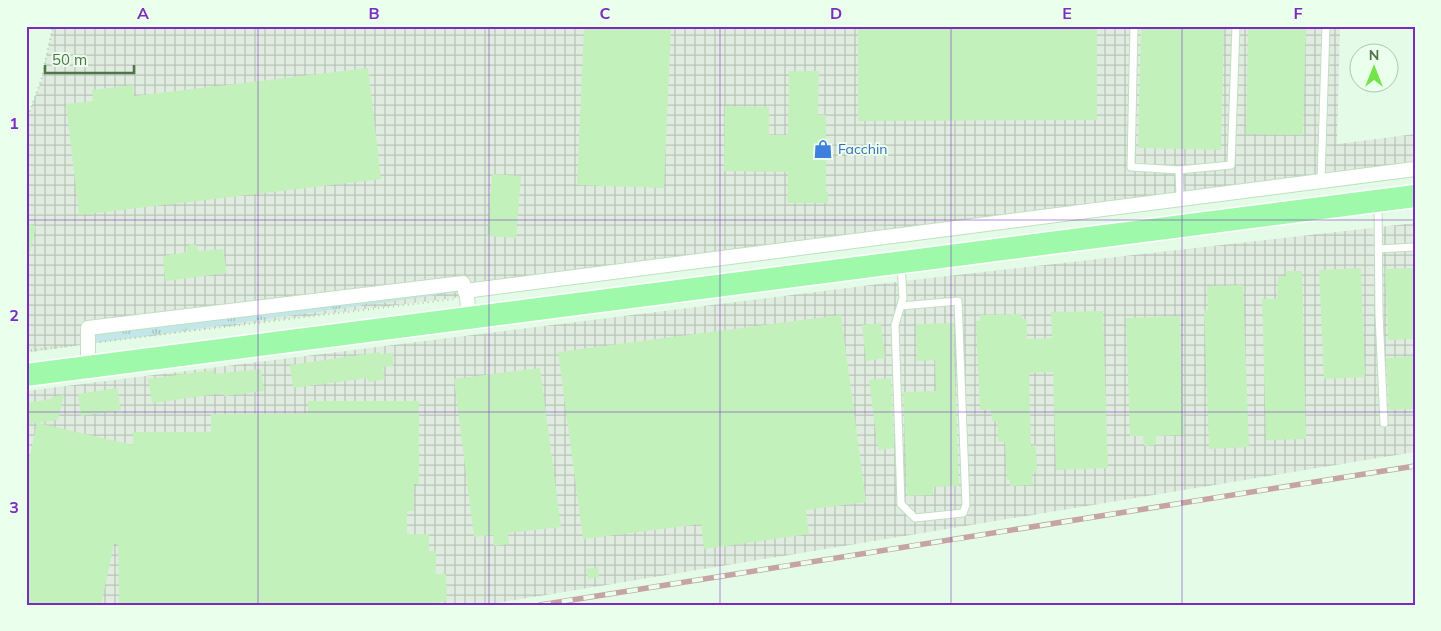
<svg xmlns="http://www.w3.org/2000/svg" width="1441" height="631" font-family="Mulish,sans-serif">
<defs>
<pattern id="industrial-grid" width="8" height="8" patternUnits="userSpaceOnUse" patternTransform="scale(1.25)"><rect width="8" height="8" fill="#dfecdf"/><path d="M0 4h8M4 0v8" fill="none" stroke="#b7c4b7"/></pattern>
<pattern id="grass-tufts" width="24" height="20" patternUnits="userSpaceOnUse" patternTransform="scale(1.25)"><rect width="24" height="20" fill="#c3e6e9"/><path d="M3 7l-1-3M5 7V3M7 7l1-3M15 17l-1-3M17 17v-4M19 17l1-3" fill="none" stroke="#a1bfbf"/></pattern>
</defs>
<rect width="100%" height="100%" fill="#e4fce7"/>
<g fill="url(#industrial-grid)">
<polygon points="53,26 1340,26 1337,144 1415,134 1415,177 88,344 26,353 26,121 41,81"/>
<polygon points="1415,223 1415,452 485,605 26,605 26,391 887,283"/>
</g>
<polygon fill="url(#grass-tufts)" points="463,283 465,291 88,344 88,328"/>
<g fill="#c2f1bc">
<polygon points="584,26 671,26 664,188 577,185"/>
<polygon points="858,26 1097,26 1097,120 858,121"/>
<polygon points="1141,26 1224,26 1221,150 1138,148"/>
<polygon points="1248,26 1306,26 1303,135 1246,134"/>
<polygon points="368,68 381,179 79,215 66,104 93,101 92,90 133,85 134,96"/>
<polygon points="789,71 819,71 818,115 826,115 826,192 828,192 828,203 787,203 788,172 724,171 725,106 769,107 769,135 788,135"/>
<polygon points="492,174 521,176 516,238 487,236"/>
<polygon points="26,224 36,226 30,252 26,251"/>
<polygon points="191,244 197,245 198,251 223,249 227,273 165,281 163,256 187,252 187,246"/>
<polygon points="1361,268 1365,377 1324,379 1319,270"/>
<polygon points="1415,268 1415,339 1388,340 1385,269"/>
<polygon points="1285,271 1302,271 1306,439 1266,440 1262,299 1277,299 1278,276 1286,276"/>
<polygon points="1243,285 1249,447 1209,449 1204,310 1208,310 1207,286"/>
<polygon points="1103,311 1108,468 1056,470 1053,372 1029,373 1031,446 1036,445 1037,473 1032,473 1033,485 1010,486 1010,480 1007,480 1005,442 998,442 997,421 992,421 991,410 980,410 976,321 980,321 980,315 1022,314 1022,319 1027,319 1027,339 1052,338 1051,312"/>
<polygon points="841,315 866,502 806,510 809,534 704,549 701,524 583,539 558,352"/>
<polygon points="1180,316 1184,435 1156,436 1156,445 1144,446 1143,436 1130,436 1126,318"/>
<polygon points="881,323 885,358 866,361 862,325"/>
<polygon points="953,323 959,486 933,487 933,495 907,496 903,392 936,391 935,360 917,361 916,324"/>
<polygon points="380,352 380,354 393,353 393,366 383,367 385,379 368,382 367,378 293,388 290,365"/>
<polygon points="1415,356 1415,409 1389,410 1386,358"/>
<polygon points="540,368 561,527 508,533 509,544 494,546 493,535 474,537 454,379"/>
<polygon points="261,369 264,391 224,396 224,393 152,403 148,379 214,370 214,374"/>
<polygon points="891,378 894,448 878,450 869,380"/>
<polygon points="117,388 121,410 81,416 78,394"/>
<polygon points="64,395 58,420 38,423 133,445 133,432 211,432 211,414 308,413 308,401 419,401 419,484 414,484 414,511 407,511 407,534 429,534 429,551 436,551 436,574 446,574 447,601 425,605 119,605 118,544 114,544 101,605 26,605 26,473 37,423 26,424 26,403 51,399 52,397"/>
<polygon points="598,567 599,577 588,579 586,569"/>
</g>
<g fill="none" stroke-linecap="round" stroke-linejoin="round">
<g stroke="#c0e0c0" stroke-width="9">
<g id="lane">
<polyline points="1134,26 1131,167 1179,170 1231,165 1236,26"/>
<polyline points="1179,170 1180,198"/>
<polyline points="1321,180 1326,26"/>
<polyline points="1378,203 1379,314 1384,423"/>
<polyline points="1378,249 1415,247"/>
<polyline points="901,306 958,301 966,505 963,513 915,518 901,504 895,325 903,298 901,265"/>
</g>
</g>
<g stroke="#c0e0c0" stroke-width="16">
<g id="street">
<polyline points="465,291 1415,169"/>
<polyline points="88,366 88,328 463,283 467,297 469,318"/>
</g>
</g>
<g stroke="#fff" stroke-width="25">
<polyline id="primary" points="26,375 1415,196"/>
</g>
<g stroke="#a5d6a0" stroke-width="2" stroke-dasharray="1 4" stroke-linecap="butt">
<polyline points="26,121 41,81 53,26"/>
<polyline points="100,342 455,299"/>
<polyline points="26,351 75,345"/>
</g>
<use href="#lane" stroke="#fff" stroke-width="7"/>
<use href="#street" stroke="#fff" stroke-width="14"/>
<use href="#primary" stroke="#9efaaa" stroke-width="22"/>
<g stroke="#c5a4a3" stroke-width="5.5">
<polyline id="rail" points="540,605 1415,466"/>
</g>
<use href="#rail" stroke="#ebffed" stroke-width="4" stroke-dasharray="11" stroke-linecap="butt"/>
</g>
<path fill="none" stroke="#7b2cbf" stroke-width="1" stroke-opacity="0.55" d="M258,26V605M489,26V605M720,26V605M951,26V605M1182,26V605M26,220H1415M26,412H1415"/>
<defs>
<g id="shop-bare" transform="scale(1.5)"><path d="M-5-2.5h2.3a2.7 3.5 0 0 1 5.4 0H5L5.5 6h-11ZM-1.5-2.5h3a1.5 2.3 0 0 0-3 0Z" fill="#3f7fe0" stroke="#ebffed" stroke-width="2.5" paint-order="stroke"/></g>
</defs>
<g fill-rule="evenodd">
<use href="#shop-bare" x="823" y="149"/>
</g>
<g text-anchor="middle" stroke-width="4" stroke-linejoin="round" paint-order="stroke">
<g font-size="14" fill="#366cbe" stroke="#ebffed" text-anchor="start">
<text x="838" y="154">Facchin</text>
</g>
</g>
<rect width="1441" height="631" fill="none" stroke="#ebffed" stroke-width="55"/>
<g transform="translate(1374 68)"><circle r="24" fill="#ebffed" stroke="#adc7ac"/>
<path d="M0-4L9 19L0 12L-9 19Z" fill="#75e44b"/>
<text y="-8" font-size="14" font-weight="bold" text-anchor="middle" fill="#50744a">N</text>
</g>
<path d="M45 65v8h89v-8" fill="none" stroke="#50744a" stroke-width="2.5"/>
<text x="52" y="65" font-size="15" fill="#50744a" stroke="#ebffed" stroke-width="4" paint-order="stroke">50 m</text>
<rect x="28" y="28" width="1386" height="576" fill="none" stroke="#7b2cbf" stroke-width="2"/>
<g font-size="16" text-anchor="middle" font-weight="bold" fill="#7b2cbf">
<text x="143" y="19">A</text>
<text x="374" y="19">B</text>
<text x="605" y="19">C</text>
<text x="836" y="19">D</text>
<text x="1067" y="19">E</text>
<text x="1298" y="19">F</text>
<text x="14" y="129">1</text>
<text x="14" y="321">2</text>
<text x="14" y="513">3</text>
</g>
</svg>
